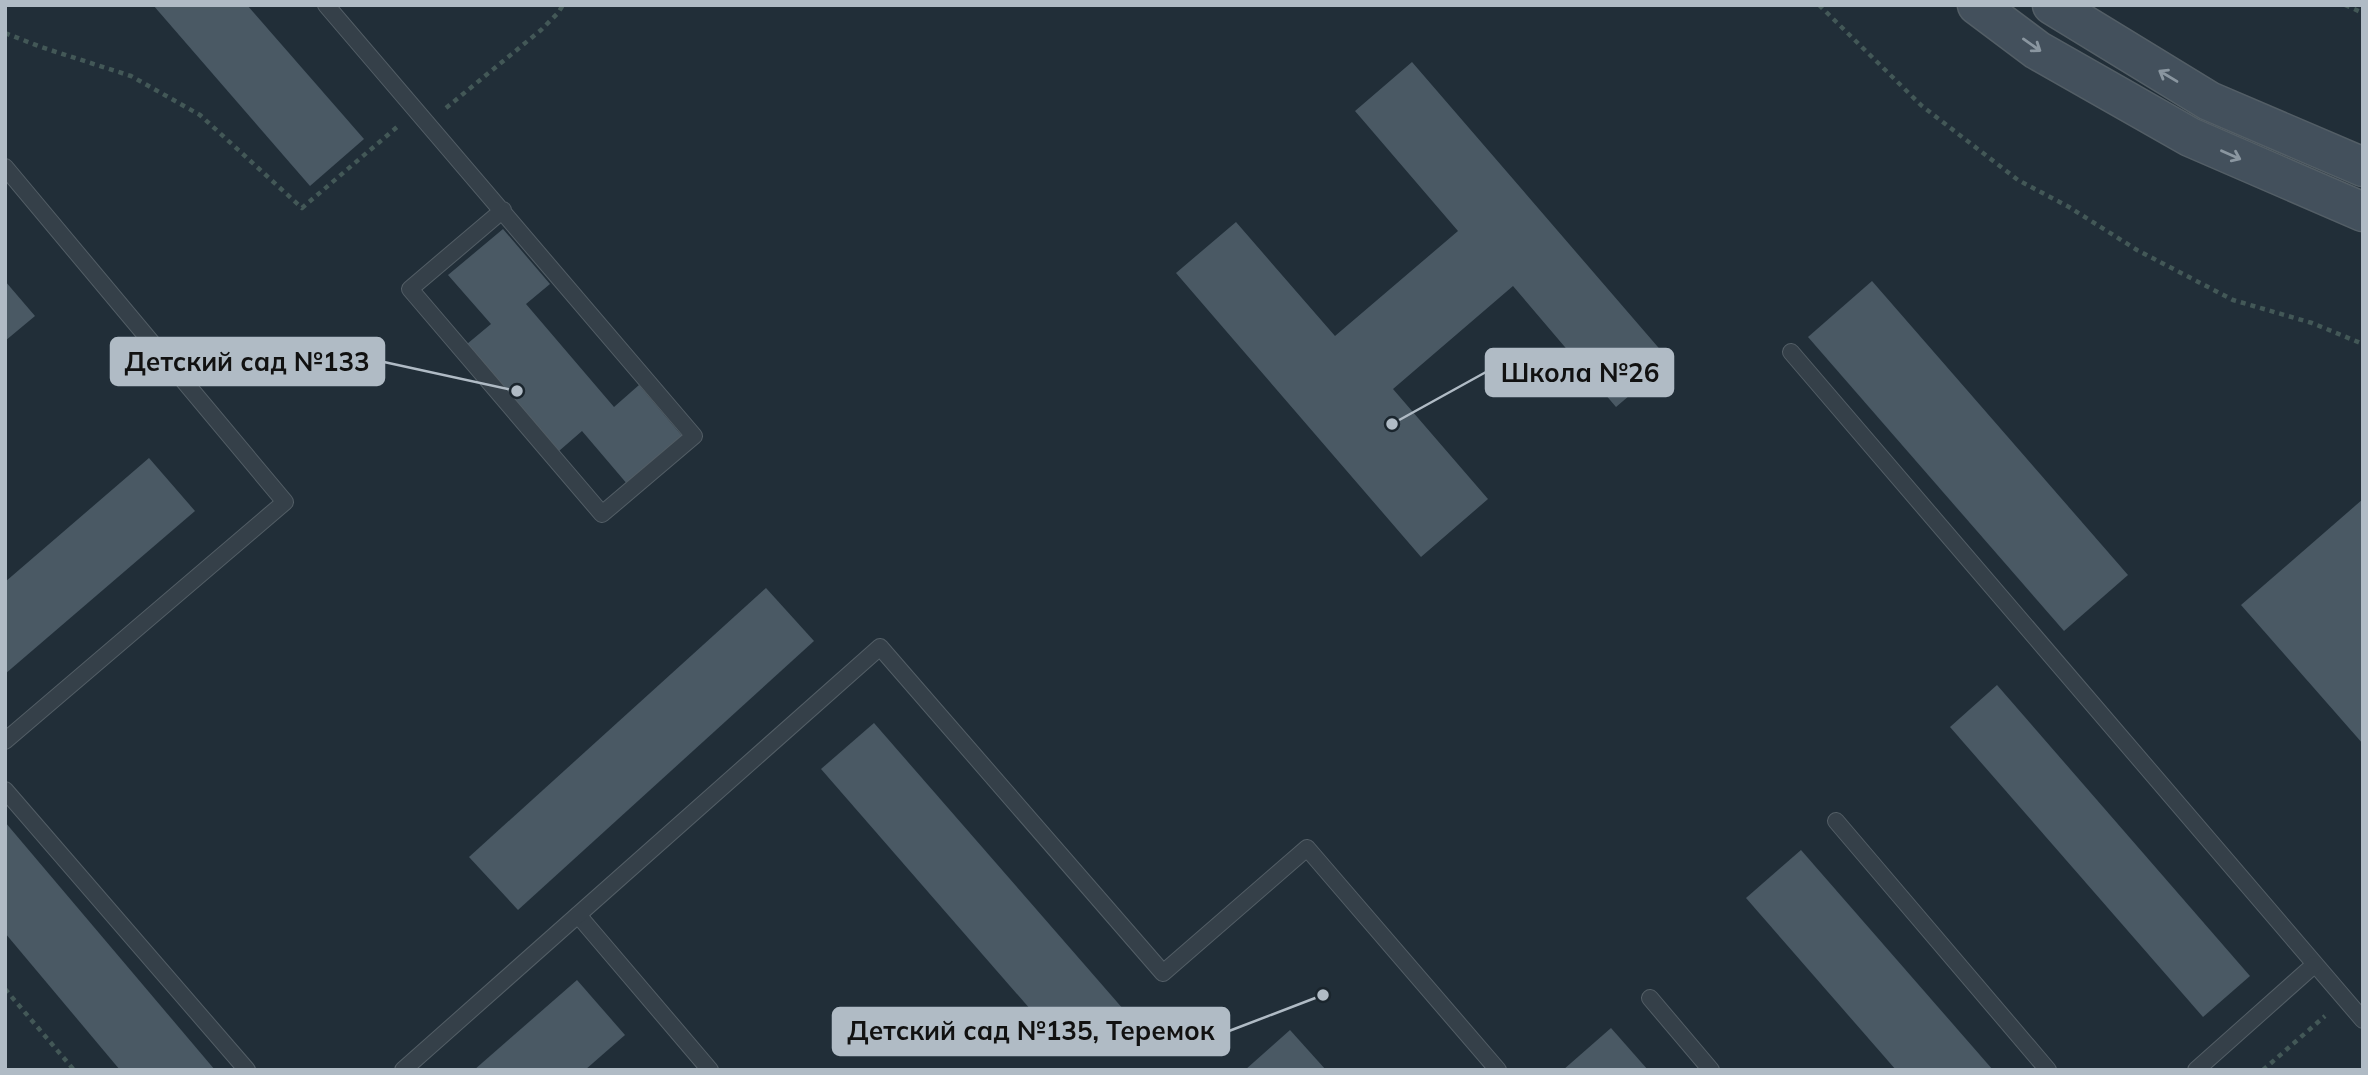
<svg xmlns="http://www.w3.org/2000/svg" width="2368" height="1075" font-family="Mulish,sans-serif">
<rect width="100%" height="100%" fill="#212e38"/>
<g fill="#4a5964">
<polygon points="153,5 247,5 364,139 310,186"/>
<polygon points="1412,62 1670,361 1616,407 1513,286 1393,389 1488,499 1421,557 1176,273 1236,222 1335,336 1458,231 1355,111"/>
<polygon points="503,229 550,284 526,304 614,407 639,385 683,437 628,485 582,431 559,451 467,344 491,324 448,275"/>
<polygon points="5,281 35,316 5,341"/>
<polygon points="1872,281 2128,575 2064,631 1808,337"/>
<polygon points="149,458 195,511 5,674 5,582"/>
<polygon points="2363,499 2363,744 2241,605"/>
<polygon points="766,588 814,641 518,910 469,857"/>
<polygon points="1997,685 2250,976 2203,1017 1950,727"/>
<polygon points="874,723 1124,1010 1071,1056 821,769"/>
<polygon points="5,822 215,1070 120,1070 5,933"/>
<polygon points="1801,850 1993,1070 1896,1070 1746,898"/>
<polygon points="577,980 625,1035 585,1070 474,1070"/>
<polygon points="1611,1028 1648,1070 1563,1070"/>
<polygon points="1290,1030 1326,1070 1245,1070"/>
</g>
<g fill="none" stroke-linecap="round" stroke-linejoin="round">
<g stroke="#535e66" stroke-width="18">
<g id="lane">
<polyline points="326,5 694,436 602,514 410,289 503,210"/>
<polyline points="5,167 285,502 5,741"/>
<polyline points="1791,352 2363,1020"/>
<polyline points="5,790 247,1070"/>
<polyline points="1836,821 2048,1070"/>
<polyline points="578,915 710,1070"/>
<polyline points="1650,998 1711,1070"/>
<polyline points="403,1070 880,647 1163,973 1307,848 1498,1070"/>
<polyline points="2196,1070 2314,965"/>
</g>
</g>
<g stroke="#535e66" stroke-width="41">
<g id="secondary">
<polyline points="1977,5 2037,50 2190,137 2363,212"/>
<polyline points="2052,5 2209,101 2363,167"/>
</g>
</g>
<g stroke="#435857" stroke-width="4.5" stroke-dasharray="5 5" stroke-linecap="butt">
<polyline points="1819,5 1922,106 2018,180 2069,207 2137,250 2233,300 2312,323 2363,344"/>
<polyline points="2345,5 2363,13"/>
<polyline points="5,33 41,47 131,76 200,115 302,208 397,127"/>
<polyline points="446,108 541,30 558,13 563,5"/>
<polyline points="5,989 74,1070"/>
<polyline points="2263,1070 2325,1016"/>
</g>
<use href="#lane" stroke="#354049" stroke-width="16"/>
<use href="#secondary" stroke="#43505c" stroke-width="38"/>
</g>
<defs><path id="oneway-shaft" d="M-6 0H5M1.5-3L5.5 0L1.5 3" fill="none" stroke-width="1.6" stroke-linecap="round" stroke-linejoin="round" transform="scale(1.75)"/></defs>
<g stroke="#8a96a0">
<use href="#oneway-shaft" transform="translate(2032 45) rotate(35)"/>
<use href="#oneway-shaft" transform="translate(2168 76) rotate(-149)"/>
<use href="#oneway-shaft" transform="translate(2231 155) rotate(24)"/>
</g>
<path fill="none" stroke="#b0bbc5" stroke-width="2.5" d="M517 391L384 362M1392 424L1486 372M1323 995L1229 1031"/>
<g fill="#b0bbc5" stroke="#1a252d" stroke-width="2.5">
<circle cx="517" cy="391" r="7"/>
<circle cx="1392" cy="424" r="7"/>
<circle cx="1323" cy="995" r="7"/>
</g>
<g fill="#b0bbc5" stroke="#b0bbc5" stroke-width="2.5">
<rect x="111" y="338" width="273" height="47" rx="7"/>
<rect x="1486" y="349" width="187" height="47" rx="7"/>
<rect x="833" y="1008" width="396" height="47" rx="7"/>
</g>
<g font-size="26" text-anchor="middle" font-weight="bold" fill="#111">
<text x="247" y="371">Детский сад №133</text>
<text x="1580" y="382">Школа №26</text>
<text x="1031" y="1040">Детский сад №135, Теремок</text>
</g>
<rect width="2368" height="1075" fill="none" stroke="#b0bbc5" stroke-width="14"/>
</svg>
